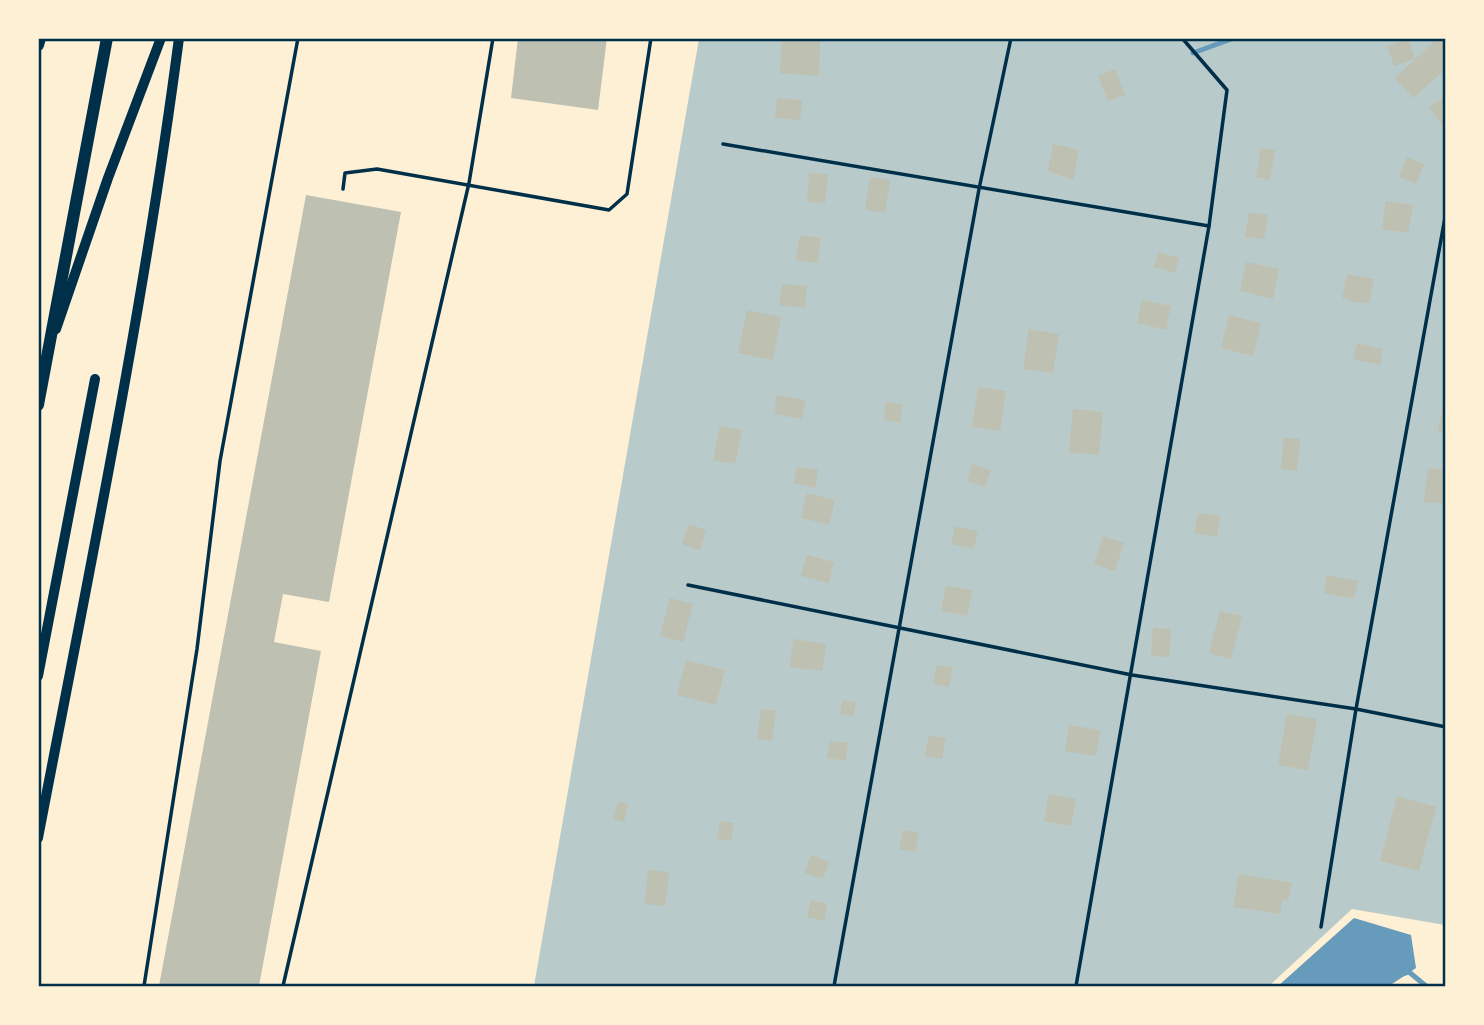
<svg xmlns="http://www.w3.org/2000/svg" width="1484" height="1025" font-family="'IBM Plex Serif',serif">
<rect width="100%" height="100%" fill="#fdf0d5"/>
<polygon fill="#b9caca" points="699,39 1445,39 1445,925 1352,909 1269,986 534,986"/>
<polygon fill="#669bbc" points="1354,918 1411,935 1416,968 1389,986 1278,986"/>
<g fill="none" stroke-linecap="round" stroke-linejoin="round">
<g stroke="#669bbc" stroke-width="5">
<polyline points="1193,53 1234,38"/>
<polyline points="1403,974 1409,972 1426,986"/>
</g>
</g>
<g fill="#bec0b2">
<polygon points="518,38 607,38 598,110 511,98"/>
<polygon points="782,38 820,38 819,76 780,73"/>
<polygon points="1438,38 1446,38 1446,69 1413,98 1395,78"/>
<polygon points="1408,39 1415,59 1394,66 1387,46"/>
<polygon points="1115,69 1125,95 1108,101 1098,76"/>
<polygon points="1446,96 1446,123 1442,125 1429,107"/>
<polygon points="777,98 802,100 800,120 775,118"/>
<polygon points="1053,144 1079,150 1073,180 1048,171"/>
<polygon points="1261,148 1275,150 1270,180 1256,177"/>
<polygon points="1407,157 1424,164 1416,184 1399,177"/>
<polygon points="809,173 828,174 825,203 807,202"/>
<polygon points="870,177 890,180 885,213 865,210"/>
<polygon points="306,195 401,212 329,602 283,594 274,642 321,651 259,986 159,986"/>
<polygon points="1386,201 1413,205 1408,233 1382,229"/>
<polygon points="1249,212 1268,215 1264,239 1245,237"/>
<polygon points="800,235 821,238 817,263 796,260"/>
<polygon points="1158,252 1179,258 1175,273 1154,267"/>
<polygon points="1246,262 1279,269 1273,299 1240,291"/>
<polygon points="1347,274 1374,279 1369,303 1349,302 1349,299 1342,298"/>
<polygon points="782,284 807,286 805,308 779,305"/>
<polygon points="1142,300 1171,306 1166,330 1137,323"/>
<polygon points="747,310 781,317 773,360 738,353"/>
<polygon points="1229,315 1261,323 1253,356 1221,348"/>
<polygon points="1029,329 1059,334 1053,373 1023,369"/>
<polygon points="1357,343 1383,349 1380,365 1353,359"/>
<polygon points="978,387 1006,391 1000,431 972,427"/>
<polygon points="777,395 806,400 802,419 774,414"/>
<polygon points="1444,399 1446,399 1446,433 1438,432"/>
<polygon points="886,402 903,404 900,423 884,420"/>
<polygon points="1073,409 1103,412 1099,455 1069,452"/>
<polygon points="720,426 742,430 735,464 713,460"/>
<polygon points="1284,437 1300,439 1297,471 1281,469"/>
<polygon points="972,464 991,470 985,487 967,481"/>
<polygon points="797,467 818,470 815,488 794,483"/>
<polygon points="1428,468 1446,470 1446,504 1424,502"/>
<polygon points="807,493 835,500 829,525 801,518"/>
<polygon points="1198,513 1220,516 1217,537 1194,533"/>
<polygon points="689,524 706,530 700,550 682,544"/>
<polygon points="955,526 978,531 974,549 951,544"/>
<polygon points="1103,536 1124,543 1115,571 1094,564"/>
<polygon points="807,555 834,562 829,583 801,576"/>
<polygon points="1327,575 1358,581 1354,599 1324,593"/>
<polygon points="946,586 972,590 967,616 941,611"/>
<polygon points="670,598 693,604 683,642 660,636"/>
<polygon points="1220,611 1242,616 1231,659 1209,653"/>
<polygon points="1153,628 1171,629 1169,657 1151,656"/>
<polygon points="793,639 826,644 822,671 790,667"/>
<polygon points="686,660 725,670 716,705 677,695"/>
<polygon points="937,665 953,667 949,687 933,684"/>
<polygon points="843,700 856,703 853,717 840,714"/>
<polygon points="761,709 776,711 772,741 757,739"/>
<polygon points="1287,714 1317,719 1308,770 1278,765"/>
<polygon points="1069,725 1100,730 1096,756 1065,751"/>
<polygon points="929,735 946,738 942,759 925,756"/>
<polygon points="830,741 848,743 846,761 827,758"/>
<polygon points="1049,794 1076,799 1071,826 1044,821"/>
<polygon points="1397,796 1436,807 1419,871 1380,861"/>
<polygon points="618,801 628,804 624,822 613,819"/>
<polygon points="720,821 734,823 731,841 717,839"/>
<polygon points="903,830 919,833 915,852 899,849"/>
<polygon points="811,855 829,862 823,879 805,873"/>
<polygon points="648,870 669,872 665,906 645,904"/>
<polygon points="1239,874 1292,883 1288,901 1282,900 1280,914 1233,907"/>
<polygon points="811,900 827,904 824,921 807,917"/>
</g>
<g fill="none" stroke-linecap="round" stroke-linejoin="round">
<g stroke="#003049" stroke-width="3.5">
<polyline points="723,144 1209,226"/>
<polyline points="343,189 345,173 377,169 609,210 627,194 651,38"/>
<polyline points="688,585 1132,675 1356,709 1446,727"/>
<polyline points="1321,927 1356,709 1446,212"/>
<polyline points="144,986 197,649 220,461 298,38"/>
<polyline points="283,986 469,183 493,38"/>
<polyline points="834,986 979,189 1011,38"/>
<polyline points="1076,986 1209,226 1227,90 1182,38"/>
</g>
<g stroke="#003049" stroke-width="10">
<polyline points="56,329 108,178 161,38"/>
<polyline points="38,676 95,379"/>
<path d="M38,838C89,572 144,307 179,38"/>
</g>
<g stroke="#003049" stroke-width="12">
<polyline points="38,45 40,38"/>
<polyline points="38,405 107,38"/>
</g>
</g>
<rect width="1484" height="1025" fill="none" stroke="#fdf0d5" stroke-width="80"/>
<rect x="40" y="40" width="1404" height="945" fill="none" stroke="#003049" stroke-width="2.5"/>
</svg>
